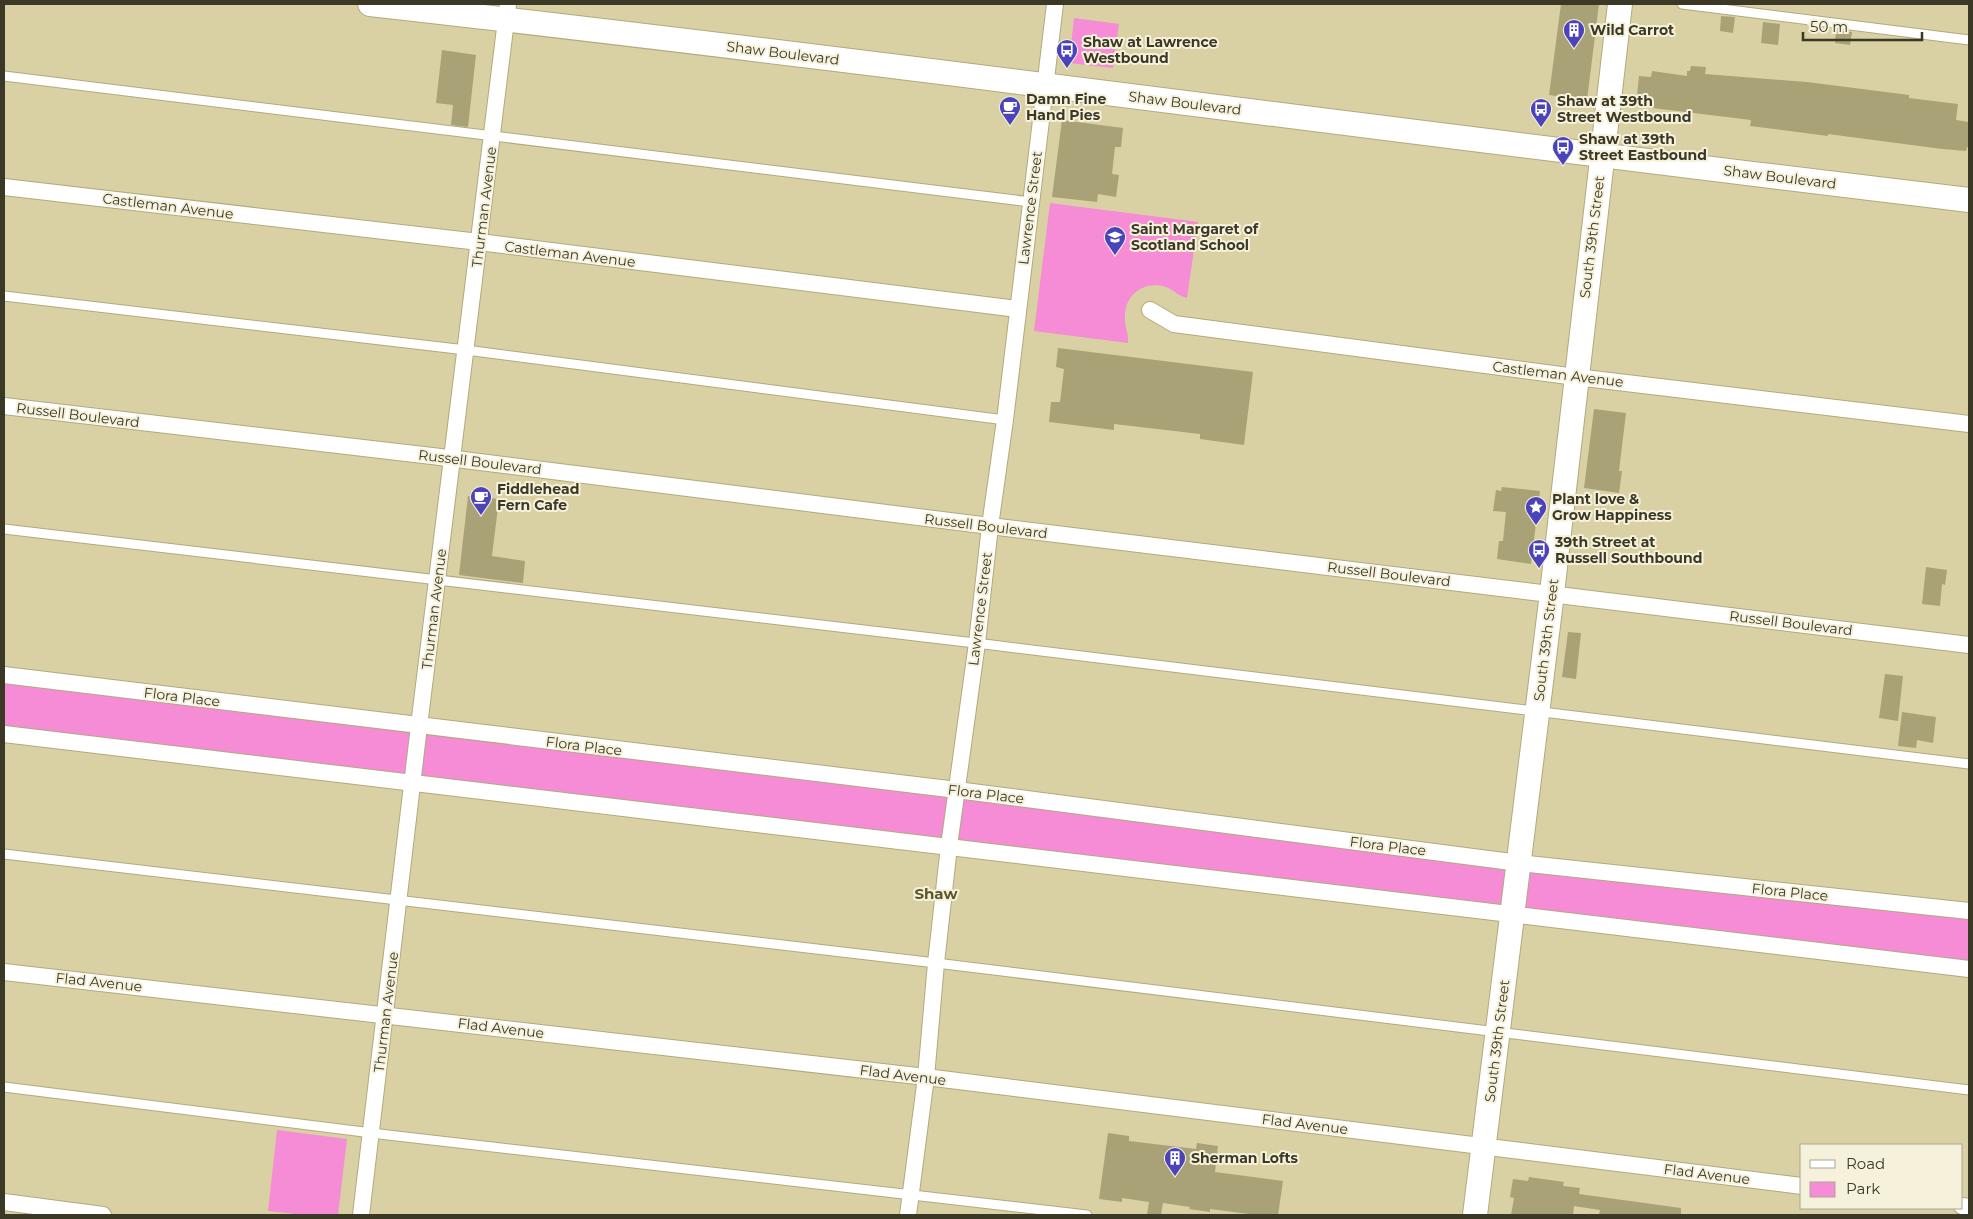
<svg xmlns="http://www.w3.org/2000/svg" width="1973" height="1219" font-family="Montserrat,sans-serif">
<rect width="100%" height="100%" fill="#d9d1a4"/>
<g fill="#f58cd5">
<polygon points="1074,18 1119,24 1113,68 1069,63"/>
<path d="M1050,203L1198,222L1187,298C1178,296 1174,290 1166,287C1145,280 1125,294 1125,316C1124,326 1129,333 1128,343L1034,331Z"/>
<polygon points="4,675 1969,911 1969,969 4,734"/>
<polygon points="277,1130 347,1139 338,1215 306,1215 268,1211"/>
</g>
<g fill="#a9a276">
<polygon points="1561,4 1599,4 1587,100 1549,95"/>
<polygon points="1721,16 1735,17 1733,33 1720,31"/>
<polygon points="1763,22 1780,24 1778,45 1761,43"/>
<polygon points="1836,30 1852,32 1850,45 1835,43"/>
<polygon points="442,50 476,55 468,127 451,125 453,105 436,103"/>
<polygon points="1691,66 1706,67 1705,74 1807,82 1909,95 1909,98 1958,104 1956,120 1969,122 1969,148 1967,147 1966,151 1942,149 1828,134 1828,136 1750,126 1751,120 1636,106 1639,76 1651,77 1652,71 1687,76 1687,71 1690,71"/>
<polygon points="1062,120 1123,128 1121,147 1115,147 1112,174 1119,175 1116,197 1098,194 1097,202 1052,197"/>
<polygon points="1058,348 1253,372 1244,445 1200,439 1200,434 1114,424 1114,430 1049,422 1051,402 1060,402 1064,369 1056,367"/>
<polygon points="1594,409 1626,413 1619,471 1622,471 1619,493 1584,488"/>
<polygon points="1502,487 1540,491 1531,564 1497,559 1499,541 1503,541 1506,512 1493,511 1496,490 1501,491"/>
<polygon points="468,496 499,499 492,556 525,561 523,583 459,575"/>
<polygon points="1926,567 1947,570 1945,585 1942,584 1940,606 1922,604"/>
<polygon points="1568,632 1581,633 1576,679 1562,677"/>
<polygon points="1885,674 1903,676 1898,721 1879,718"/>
<polygon points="1902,712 1936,717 1933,743 1917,740 1916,748 1898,746"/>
<polygon points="1108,1133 1129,1136 1129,1141 1196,1149 1197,1143 1218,1146 1215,1172 1283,1181 1278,1215 1257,1215 1210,1209 1210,1212 1189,1209 1190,1207 1163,1203 1161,1215 1147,1215 1149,1202 1122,1198 1122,1202 1099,1199"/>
<polygon points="1529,1177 1564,1182 1563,1186 1580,1188 1579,1194 1681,1208 1681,1215 1599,1215 1600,1210 1574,1206 1573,1215 1511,1215 1514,1198 1510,1197 1513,1179 1528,1181"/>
</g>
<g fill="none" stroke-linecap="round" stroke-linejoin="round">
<g stroke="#b1aa7e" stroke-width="11">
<g id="lane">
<polyline points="1682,4 1969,40"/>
<polyline points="4,76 1031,202"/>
<polyline points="4,296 466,350 1005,420"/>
<polyline points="4,529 992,645 1969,764"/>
<polyline points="4,854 936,963 1969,1090"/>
<polyline points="4,1087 388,1135 1087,1215"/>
</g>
</g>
<g stroke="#b1aa7e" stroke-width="18">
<g id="street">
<polyline points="4,187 479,242 1018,309"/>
<polyline points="1150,310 1174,324 1576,377 1969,424"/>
<polyline points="4,406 432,456 990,526 1969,645"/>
<polyline points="4,675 957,790 1519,863 1969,911"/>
<polyline points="4,734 1969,969"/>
<polyline points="4,972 926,1077 1802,1186"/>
<polyline points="4,1202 103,1215"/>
<polyline points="1962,1206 1969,1207"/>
<polyline points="361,1215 419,726 508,4"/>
<polyline points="908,1215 926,1077 936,963 949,846 977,643 990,526 1005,420 1055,4"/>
</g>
</g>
<g stroke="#b1aa7e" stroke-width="26">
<g id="secondary">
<path d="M370,4C904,64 1436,137 1969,200"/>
<polyline points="1475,1215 1552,593 1620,4"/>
</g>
</g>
<use href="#lane" stroke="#fff" stroke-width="9"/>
<use href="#street" stroke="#fff" stroke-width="16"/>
<use href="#secondary" stroke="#fff" stroke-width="24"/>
</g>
<defs>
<g id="building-pin" transform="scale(1.125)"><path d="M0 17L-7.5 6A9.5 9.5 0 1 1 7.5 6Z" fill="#4b43ba" stroke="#f5f1db"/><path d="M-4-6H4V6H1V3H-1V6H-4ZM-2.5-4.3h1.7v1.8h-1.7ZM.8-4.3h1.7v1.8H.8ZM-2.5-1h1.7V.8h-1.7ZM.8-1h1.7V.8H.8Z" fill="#fff"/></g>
<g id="bus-pin" transform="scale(1.125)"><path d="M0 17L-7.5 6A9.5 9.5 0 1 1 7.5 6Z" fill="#4b43ba" stroke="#f5f1db"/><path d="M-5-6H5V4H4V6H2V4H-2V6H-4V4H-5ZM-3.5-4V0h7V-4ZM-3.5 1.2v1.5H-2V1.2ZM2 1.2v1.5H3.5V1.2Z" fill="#fff"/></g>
<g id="cafe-pin" transform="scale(1.125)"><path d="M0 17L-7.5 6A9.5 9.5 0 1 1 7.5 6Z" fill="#4b43ba" stroke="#f5f1db"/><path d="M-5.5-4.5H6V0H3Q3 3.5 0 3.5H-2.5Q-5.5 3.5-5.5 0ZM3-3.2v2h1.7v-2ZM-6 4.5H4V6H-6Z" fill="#fff"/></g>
<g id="school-pin" transform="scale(1.125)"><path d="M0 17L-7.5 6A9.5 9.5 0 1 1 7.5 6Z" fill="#4b43ba" stroke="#f5f1db"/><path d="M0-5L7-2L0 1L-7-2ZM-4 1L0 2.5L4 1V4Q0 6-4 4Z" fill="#fff"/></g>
<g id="sight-pin" transform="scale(1.125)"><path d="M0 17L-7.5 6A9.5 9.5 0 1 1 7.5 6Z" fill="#4b43ba" stroke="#f5f1db"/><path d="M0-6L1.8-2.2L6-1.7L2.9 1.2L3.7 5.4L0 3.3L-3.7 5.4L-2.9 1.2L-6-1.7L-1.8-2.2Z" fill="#fff"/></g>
</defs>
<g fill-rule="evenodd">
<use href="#building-pin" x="1574" y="30"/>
<use href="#bus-pin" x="1067" y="50"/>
<use href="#cafe-pin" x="1010" y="107"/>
<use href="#bus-pin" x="1541" y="109"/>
<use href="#bus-pin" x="1563" y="147"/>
<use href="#school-pin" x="1115" y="237"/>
<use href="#cafe-pin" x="481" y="497"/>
<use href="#sight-pin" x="1536" y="507"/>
<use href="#bus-pin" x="1539" y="550"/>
<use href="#building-pin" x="1175" y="1158"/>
</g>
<g text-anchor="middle" stroke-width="4" stroke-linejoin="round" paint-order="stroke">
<g font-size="14" font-weight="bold" fill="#3b3826" stroke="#f5f1db" text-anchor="start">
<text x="1590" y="35">Wild Carrot</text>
<text x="1083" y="47">Shaw at Lawrence<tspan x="1083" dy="16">Westbound</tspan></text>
<text x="1026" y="104">Damn Fine<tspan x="1026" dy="16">Hand Pies</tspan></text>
<text x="1557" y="106">Shaw at 39th<tspan x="1557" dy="16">Street Westbound</tspan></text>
<text x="1579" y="144">Shaw at 39th<tspan x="1579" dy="16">Street Eastbound</tspan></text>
<text x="1131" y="234">Saint Margaret of<tspan x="1131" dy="16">Scotland School</tspan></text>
<text x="497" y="494">Fiddlehead<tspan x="497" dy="16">Fern Cafe</tspan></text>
<text x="1552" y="504">Plant love &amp;<tspan x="1552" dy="16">Grow Happiness</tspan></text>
<text x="1555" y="547">39th Street at<tspan x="1555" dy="16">Russell Southbound</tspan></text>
<text x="1191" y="1163">Sherman Lofts</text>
</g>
<g font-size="14" fill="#3b3826" stroke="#f5f1db">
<text transform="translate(783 53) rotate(7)" y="5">Shaw Boulevard</text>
<text transform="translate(1185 103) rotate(7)" y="5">Shaw Boulevard</text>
<text transform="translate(1780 177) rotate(7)" y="5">Shaw Boulevard</text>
<text transform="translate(168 206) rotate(7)" y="5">Castleman Avenue</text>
<text transform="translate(484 207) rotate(-83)" y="5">Thurman Avenue</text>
<text transform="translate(1030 208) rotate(-83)" y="5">Lawrence Street</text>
<text transform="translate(1592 237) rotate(-83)" y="5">South 39th Street</text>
<text transform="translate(570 254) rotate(7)" y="5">Castleman Avenue</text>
<text transform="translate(1558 374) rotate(7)" y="5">Castleman Avenue</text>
<text transform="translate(78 415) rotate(7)" y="5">Russell Boulevard</text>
<text transform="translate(480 462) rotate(7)" y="5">Russell Boulevard</text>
<text transform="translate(986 526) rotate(7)" y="5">Russell Boulevard</text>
<text transform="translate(1389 574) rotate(7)" y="5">Russell Boulevard</text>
<text transform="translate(434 609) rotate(-83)" y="5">Thurman Avenue</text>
<text transform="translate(980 609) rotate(-83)" y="5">Lawrence Street</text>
<text transform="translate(1791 623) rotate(7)" y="5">Russell Boulevard</text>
<text transform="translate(1546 640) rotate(-83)" y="5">South 39th Street</text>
<text transform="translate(182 697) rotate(7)" y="5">Flora Place</text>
<text transform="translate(584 746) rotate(7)" y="5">Flora Place</text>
<text transform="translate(986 794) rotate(7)" y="5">Flora Place</text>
<text transform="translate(1388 846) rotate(7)" y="5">Flora Place</text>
<text transform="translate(1790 892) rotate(6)" y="5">Flora Place</text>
<text transform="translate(99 982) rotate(6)" y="5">Flad Avenue</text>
<text transform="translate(386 1012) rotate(-83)" y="5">Thurman Avenue</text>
<text transform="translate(501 1028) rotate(7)" y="5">Flad Avenue</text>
<text transform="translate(1497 1041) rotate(-83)" y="5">South 39th Street</text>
<text transform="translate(903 1075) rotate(7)" y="5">Flad Avenue</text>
<text transform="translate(1305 1124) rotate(7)" y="5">Flad Avenue</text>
<text transform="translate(1707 1174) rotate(7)" y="5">Flad Avenue</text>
</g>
<g font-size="15" font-weight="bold" fill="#5e572d" stroke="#f5f1db">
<text x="936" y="899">Shaw</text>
</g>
</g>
<rect width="1973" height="1219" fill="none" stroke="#3b3826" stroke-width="10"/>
<rect x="1800" y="1144" width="162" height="65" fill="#f5f1db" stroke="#aba793"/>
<rect x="1810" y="1160" width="25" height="8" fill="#ffffff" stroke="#aba793"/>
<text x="1846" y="1169" font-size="15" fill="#3b3826">Road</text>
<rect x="1810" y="1182" width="25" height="15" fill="#f58cd5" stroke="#aba793"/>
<text x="1846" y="1194" font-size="15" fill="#3b3826">Park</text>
<path d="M1803 32v8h119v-8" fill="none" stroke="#3b3826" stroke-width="2.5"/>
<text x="1810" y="32" font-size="15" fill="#3b3826" stroke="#f5f1db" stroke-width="4" paint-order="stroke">50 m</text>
</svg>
